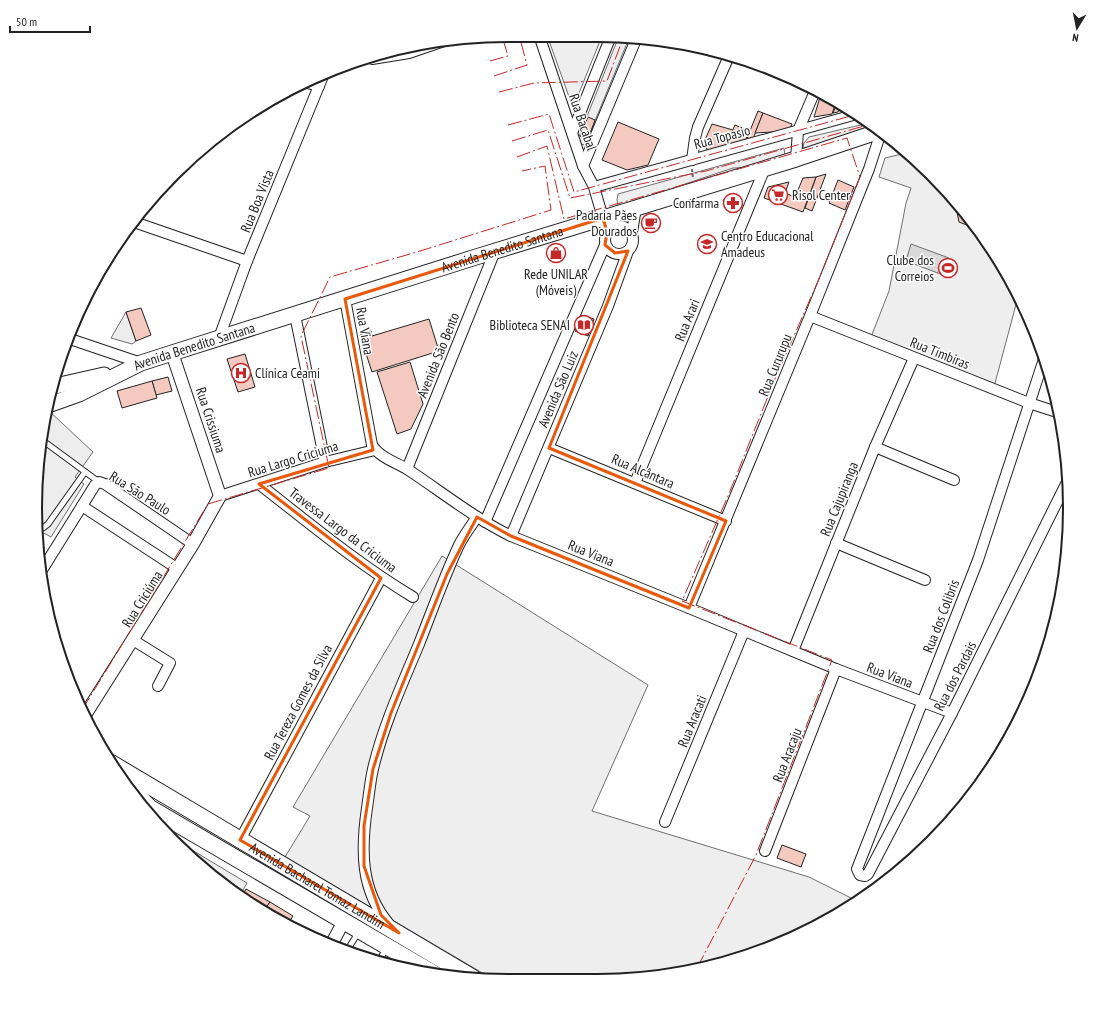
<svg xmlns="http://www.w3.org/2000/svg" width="1105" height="1016" font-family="'PT Sans Narrow',sans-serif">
<rect width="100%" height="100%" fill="#fff"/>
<g fill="#eee" stroke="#6f6f6f">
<polygon points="547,35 602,36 573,108"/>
<polygon points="619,36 630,36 585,145 579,144 578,139"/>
<polygon points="869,123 879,130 806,152 803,148 804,143 809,137"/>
<polygon points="784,148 785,155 761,167 733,168 676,187 653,199 618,206 617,200 618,194"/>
<polygon points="906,153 932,174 990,245 1018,297 994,387 871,337 889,291 906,203 911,188 879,177 885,158"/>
<polygon points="442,556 648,685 592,811 809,877 859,902 778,945 689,972 597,981 491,978 285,857 310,816 293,807"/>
<polygon points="177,841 247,883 240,895 196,863"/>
</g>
<g fill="#ededed" stroke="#6f6f6f">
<polygon points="126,312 136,341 132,344 111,338"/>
<polygon points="47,409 93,452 75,477 84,484 51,537 40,531 36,477"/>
</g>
<polygon fill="#d9d9d9" stroke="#6f6f6f" points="911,244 949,258 943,275 906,261"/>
<g fill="#f3c9c0" stroke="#222">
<polygon points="821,94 836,102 832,114 814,117"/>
<polygon points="837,103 841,105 838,112 833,113"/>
<polygon points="758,111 763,113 753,139 747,138"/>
<polygon points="763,113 792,124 789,131 755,133"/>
<polygon points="588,117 595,120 588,139 580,136"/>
<polygon points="618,122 659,139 648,165 627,170 602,160"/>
<polygon points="712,124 733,130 725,147 708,152 704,142"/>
<polygon points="735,125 749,131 745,142 725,147"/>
<polygon points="826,174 812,211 805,208 816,177"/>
<polygon points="816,177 803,212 764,198 768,187 789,182 785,193 795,197 803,178"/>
<polygon points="838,180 854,187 845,210 829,203"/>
<polygon points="739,196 742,206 728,210 723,200"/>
<polygon points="955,202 977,229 959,222"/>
<polygon points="141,308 151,335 136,341 126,312"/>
<polygon points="580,315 594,319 588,336 575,331"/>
<polygon points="429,319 439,351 372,372 360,335 371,331 372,336"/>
<polygon points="245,354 255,387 238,392 227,359"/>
<polygon points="410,362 423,404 411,429 397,434 377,372"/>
<polygon points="168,377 172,391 156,395 152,381"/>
<polygon points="152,381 157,398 122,408 117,391"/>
<polygon points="782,845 806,854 801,867 777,858"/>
<polygon points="246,889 270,902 263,912 242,896"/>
<polygon points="270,902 293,916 287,925 272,918 263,912"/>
</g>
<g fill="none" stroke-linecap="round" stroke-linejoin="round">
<g stroke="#222" stroke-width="7">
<g id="service">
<polyline points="42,440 99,482"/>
<polyline points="39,528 43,528 48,524 85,472"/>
<polyline points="346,952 358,933"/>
<polyline points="379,961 386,949"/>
</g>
</g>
<g stroke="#222" stroke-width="12">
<g id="minor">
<polyline points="539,35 583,166 594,187 607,232"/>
<polyline points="372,59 409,53 444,41"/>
<polyline points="303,82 319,86"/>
<polyline points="572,133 611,36"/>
<polyline points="796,159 798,131 815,91"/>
<polyline points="692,160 695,138 698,127 729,56"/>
<polyline points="583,166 637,37"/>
<polyline points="594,187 857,114"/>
<polyline points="134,222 247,261"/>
<circle cx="619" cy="240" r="14"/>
<polyline points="632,232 636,208"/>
<path d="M345,299L372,445C379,457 395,462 407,469C442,492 474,518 511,536L689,608L836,669L952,713"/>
<polyline points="295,315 325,462"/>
<polyline points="810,316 1029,403 1060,413"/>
<polyline points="219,338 247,261 323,76"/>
<polyline points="70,339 141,363"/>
<polyline points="1044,359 978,560 857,869 860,875 865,876 868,874 952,713 1067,482"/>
<polyline points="875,447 954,480"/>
<polyline points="549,448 726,521"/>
<polyline points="407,469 495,251"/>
<polyline points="635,483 765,168"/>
<path d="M259,484C309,523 358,564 413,597"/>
<polyline points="220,496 325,462 375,450"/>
<polyline points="82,506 178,569"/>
<polyline points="485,522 605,245"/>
<polyline points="511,536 608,306 628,251"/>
<polyline points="836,543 925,580"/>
<polyline points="42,570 95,485 99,482 105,484 193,544"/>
<polyline points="689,608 810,316 869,169 881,132"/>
<polyline points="133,640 170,663 158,686"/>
<polyline points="793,651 875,447 914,358"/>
<polyline points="665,822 744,631"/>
<polyline points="240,840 381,578"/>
<polyline points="765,851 836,669"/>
<path d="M389,924C360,890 361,849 367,808C369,795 370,782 373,769C383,726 402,685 419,644C432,611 444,577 459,545C464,535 471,526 477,517"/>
</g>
</g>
<g stroke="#222" stroke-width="14">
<g id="tertiary">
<polyline points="85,715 193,544 220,496 172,353"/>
<polyline points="331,945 344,921"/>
</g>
</g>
<g stroke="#222" stroke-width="17">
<g id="primary">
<polyline points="51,387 104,375"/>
<path id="s1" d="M48,405L79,394L141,363L172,353L476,257L796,159L880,131"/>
</g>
</g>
<g stroke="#222" stroke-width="18">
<g id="trunk">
<path id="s2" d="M111,763L473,978"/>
<polyline points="129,787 150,808 436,975"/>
</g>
</g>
<polyline stroke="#646464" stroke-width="2" stroke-dasharray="3 2" stroke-linecap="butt" points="692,169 693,179"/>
<use href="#service" stroke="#fff" stroke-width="5"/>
<use href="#minor" stroke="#fff" stroke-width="10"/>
<use href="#tertiary" stroke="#fff" stroke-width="12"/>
<use href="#primary" stroke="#fff" stroke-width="15"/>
<use href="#trunk" stroke="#fff" stroke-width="16"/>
<g stroke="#c62828" stroke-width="1" stroke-dasharray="14 3 2 3" stroke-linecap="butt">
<polyline points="490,61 508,56 502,36"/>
<polyline points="494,76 527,65 519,35"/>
<polyline points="499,92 534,83 607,81 624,36"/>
<polyline points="508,125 549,114 574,192 858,114"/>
<polyline points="512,141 548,130 570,198 706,171 871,124"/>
<polyline points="517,157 547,146 564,219 847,138 860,177 819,279 775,379 728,496 682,601 832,660 756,855 696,970"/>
<polyline points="82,710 208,504 329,468 301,336 330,277 417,252 551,210 545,166 522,171"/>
</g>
</g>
<path fill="none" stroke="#e8590c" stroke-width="3" stroke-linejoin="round" d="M603,218L607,232L605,245L615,253L628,251L549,448L726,521L689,608L511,536L477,517L447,574L391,713L373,769L364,826V866L381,915L399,933L240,840L381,578L259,484L373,450L345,299Z"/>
<defs>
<g id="supermarket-ring" transform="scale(1)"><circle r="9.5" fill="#fff" stroke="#c62828" stroke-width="1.5"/><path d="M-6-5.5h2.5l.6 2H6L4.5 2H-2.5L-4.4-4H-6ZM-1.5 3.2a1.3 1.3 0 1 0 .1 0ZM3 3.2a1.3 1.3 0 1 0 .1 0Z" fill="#c62828"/></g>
<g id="pharmacy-ring" transform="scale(1)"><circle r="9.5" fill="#fff" stroke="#c62828" stroke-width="1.5"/><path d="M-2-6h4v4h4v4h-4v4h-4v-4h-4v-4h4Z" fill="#c62828"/></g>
<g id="cafe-ring" transform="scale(1)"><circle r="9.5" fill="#fff" stroke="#c62828" stroke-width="1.5"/><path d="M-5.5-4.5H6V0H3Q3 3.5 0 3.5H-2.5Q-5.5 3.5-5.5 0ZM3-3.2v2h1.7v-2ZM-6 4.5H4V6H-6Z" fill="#c62828"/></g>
<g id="school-ring" transform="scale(1)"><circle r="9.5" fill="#fff" stroke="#c62828" stroke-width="1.5"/><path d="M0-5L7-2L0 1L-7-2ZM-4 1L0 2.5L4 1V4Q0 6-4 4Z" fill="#c62828"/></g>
<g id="shop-ring" transform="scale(1)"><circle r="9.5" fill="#fff" stroke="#c62828" stroke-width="1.5"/><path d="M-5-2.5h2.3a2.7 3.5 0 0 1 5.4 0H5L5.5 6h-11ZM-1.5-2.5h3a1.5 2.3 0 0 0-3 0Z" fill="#c62828"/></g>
<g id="stadium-ring" transform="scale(1)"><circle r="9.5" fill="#fff" stroke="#c62828" stroke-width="1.5"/><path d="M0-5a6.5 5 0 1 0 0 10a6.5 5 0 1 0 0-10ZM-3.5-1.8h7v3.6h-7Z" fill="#c62828"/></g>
<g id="library-ring" transform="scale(1)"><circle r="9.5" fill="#fff" stroke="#c62828" stroke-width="1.5"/><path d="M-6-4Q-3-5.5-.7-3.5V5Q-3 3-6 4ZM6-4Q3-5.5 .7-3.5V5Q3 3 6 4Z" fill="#c62828"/></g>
<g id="hospital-ring" transform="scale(1)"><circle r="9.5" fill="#fff" stroke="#c62828" stroke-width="1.5"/><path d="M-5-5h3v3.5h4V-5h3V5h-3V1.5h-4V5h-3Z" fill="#c62828"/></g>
</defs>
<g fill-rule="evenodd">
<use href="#supermarket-ring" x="778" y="195"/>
<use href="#pharmacy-ring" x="733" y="203"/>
<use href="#cafe-ring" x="651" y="223"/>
<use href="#school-ring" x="707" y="244"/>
<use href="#shop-ring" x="556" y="253"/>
<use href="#stadium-ring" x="948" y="268"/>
<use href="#library-ring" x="584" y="325"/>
<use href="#hospital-ring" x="241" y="373"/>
</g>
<g text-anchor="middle" stroke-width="3" stroke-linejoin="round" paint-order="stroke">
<g font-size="14" fill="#222" stroke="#fff">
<text transform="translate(583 122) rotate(71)" y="5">Rua Bacabal</text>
<text transform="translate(722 137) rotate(-15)" y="5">Rua Topasio</text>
<text transform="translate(257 201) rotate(-68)" y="5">Rua Boa Vista</text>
<text dy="5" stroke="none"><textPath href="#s1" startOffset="481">Avenida Benedito Santana</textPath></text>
<text transform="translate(687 320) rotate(-68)" y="5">Rua Arari</text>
<text transform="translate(365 331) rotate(80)" y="5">Rua Viana</text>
<text dy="5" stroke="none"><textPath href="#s1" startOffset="158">Avenida Benedito Santana</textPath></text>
<text transform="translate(940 353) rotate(22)" y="5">Rua Timbiras</text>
<text transform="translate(438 355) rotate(-68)" y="5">Avenida São Bento</text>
<text transform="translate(775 365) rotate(-68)" y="5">Rua Cururupu</text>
<text transform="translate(558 389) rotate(-67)" y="5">Avenida São Luiz</text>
<text transform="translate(211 420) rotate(72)" y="5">Rua Crissiuma</text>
<text transform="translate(293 459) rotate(-17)" y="5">Rua Largo Criciuma</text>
<text transform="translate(643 471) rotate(23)" y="5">Rua Alcântara</text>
<text transform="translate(140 493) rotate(32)" y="5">Rua São Paulo</text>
<text transform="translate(839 499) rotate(-68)" y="5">Rua Cajupiranga</text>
<text transform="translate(343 530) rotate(37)" y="5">Travessa Largo da Criciuma</text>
<text transform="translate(591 553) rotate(22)" y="5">Rua Viana</text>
<text transform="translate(142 599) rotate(-58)" y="5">Rua Criciúma</text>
<text transform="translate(941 616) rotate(-69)" y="5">Rua dos Colibris</text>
<text transform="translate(890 675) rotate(21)" y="5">Rua Viana</text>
<text transform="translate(955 676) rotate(-63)" y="5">Rua dos Pardais</text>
<text transform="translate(298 702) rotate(-62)" y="5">Rua Tereza Gomes da Silva</text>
<text transform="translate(692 721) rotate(-68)" y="5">Rua Aracati</text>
<text transform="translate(787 755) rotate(-69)" y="5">Rua Aracaju</text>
<text dy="5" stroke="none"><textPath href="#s2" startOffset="240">Avenida Bacharel Tomaz Landim</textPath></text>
</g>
<g font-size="14" fill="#222" stroke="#fff" text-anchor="end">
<text x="792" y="200" text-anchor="start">Risol Center</text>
<text x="719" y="208">Confarma</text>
<text x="637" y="220">Padaria Pães<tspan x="637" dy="16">Dourados</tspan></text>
<text x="721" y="241" text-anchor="start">Centro Educacional<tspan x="721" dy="16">Amadeus</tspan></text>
<text x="934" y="265">Clube dos<tspan x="934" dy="16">Correios</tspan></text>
<text x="556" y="279" text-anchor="middle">Rede UNILAR<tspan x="556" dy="16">(Móveis)</tspan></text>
<text x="570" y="330">Biblioteca SENAI</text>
<text x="255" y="378" text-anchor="start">Clínica Ceami</text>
</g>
</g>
<path d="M0 0H1105V1016H0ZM508 42H597A466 466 0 0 1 1063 508V508A466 466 0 0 1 597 974H508A466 466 0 0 1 42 508V508A466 466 0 0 1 508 42Z" fill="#fff" fill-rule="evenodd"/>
<path fill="none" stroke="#222" stroke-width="2" d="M508 42H597A466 466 0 0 1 1063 508V508A466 466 0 0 1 597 974H508A466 466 0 0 1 42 508V508A466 466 0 0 1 508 42Z"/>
<g transform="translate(1077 28) rotate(190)" stroke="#ffffff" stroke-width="3" paint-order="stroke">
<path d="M0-3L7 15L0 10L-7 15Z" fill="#222222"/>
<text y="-6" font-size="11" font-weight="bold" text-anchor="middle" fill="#222222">N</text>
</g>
<path d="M10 26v6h80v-6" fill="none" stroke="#222222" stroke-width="2"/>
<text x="16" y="26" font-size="12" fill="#222222" stroke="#ffffff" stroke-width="3" paint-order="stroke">50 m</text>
</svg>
